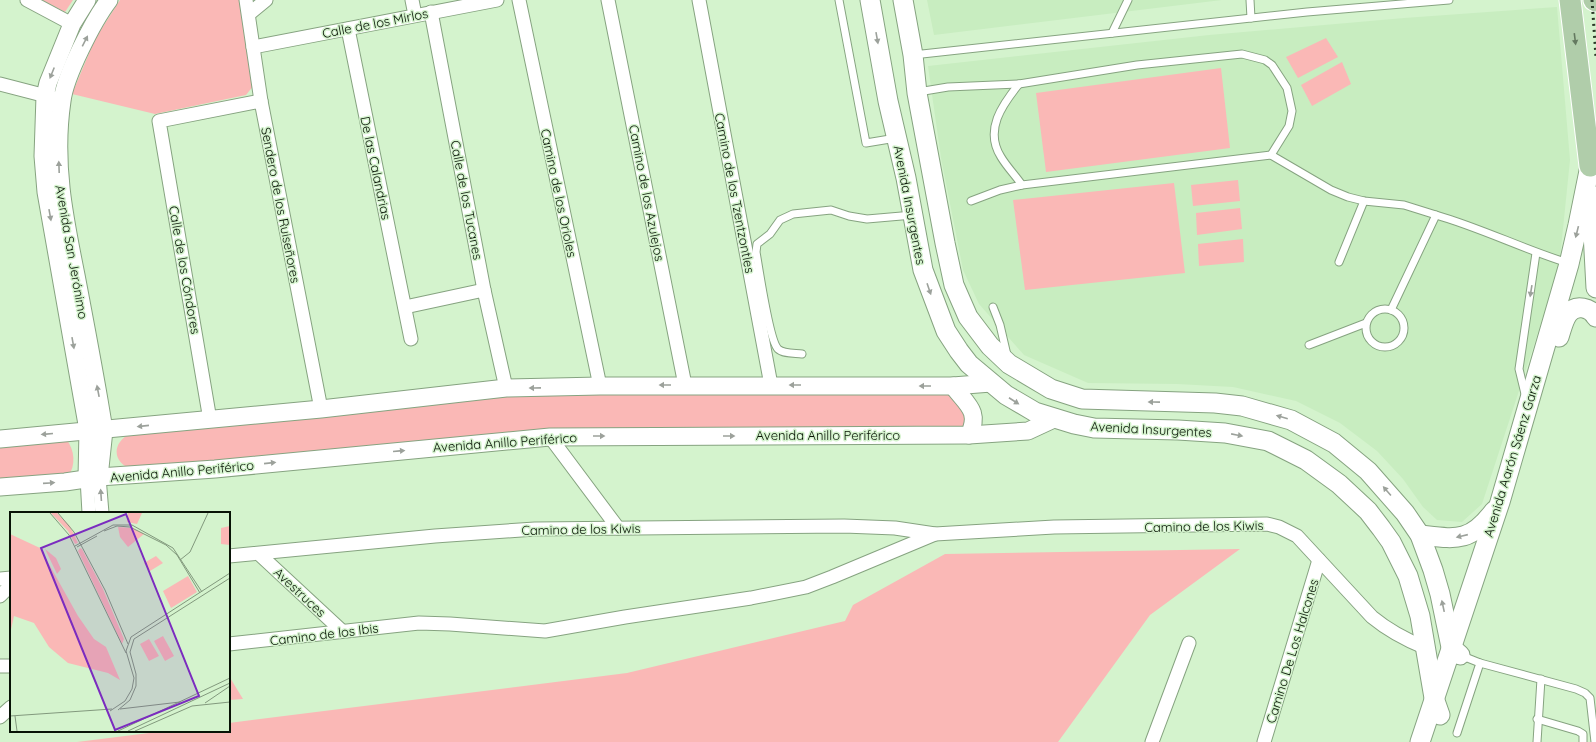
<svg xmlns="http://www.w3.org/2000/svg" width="1596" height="742" font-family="Quicksand,sans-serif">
<rect width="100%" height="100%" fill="#d4f3cd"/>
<g fill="#c8edc0">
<polygon points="927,0 1222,0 934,35"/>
<polygon points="1557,7 1570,160 1559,268 1482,504 1462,522 1437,520 1423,507 1403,479 1377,451 1340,423 1296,401 1233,387 1177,384 1088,383 1024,355 979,304 963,270 941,158 928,66 1209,35 1404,18"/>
</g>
<g fill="#fab8b6">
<polygon points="42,0 73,0 65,12"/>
<polygon points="120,0 240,0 254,85 246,95 155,114 72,94 95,39"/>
<polygon points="1326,38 1338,57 1298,78 1286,57"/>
<polygon points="1342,62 1351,84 1312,106 1301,85"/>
<polygon points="1221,68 1230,148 1046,172 1036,93"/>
<polygon points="1238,180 1240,201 1193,206 1191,185"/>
<polygon points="1174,183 1185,273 1025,290 1013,200"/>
<polygon points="1240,208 1242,229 1197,235 1196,213"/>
<polygon points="1243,239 1244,262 1199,266 1198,244"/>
<path d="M541,394H948L967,409L965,430H568L133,470C112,463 111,443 131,433L498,396Z"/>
<path d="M66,439C75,450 76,465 68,477L0,483V446Z"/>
<polygon points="1240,549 1150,615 1058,742 77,742 165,731 229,731 229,723 627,673 845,621 853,605 945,554"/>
<polygon points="229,676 243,699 229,700"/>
</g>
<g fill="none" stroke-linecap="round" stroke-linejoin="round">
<g stroke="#86a380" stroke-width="9">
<g id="service">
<polyline points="839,0 866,143 896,138"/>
<polyline points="1250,0 1251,18"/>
<polyline points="1112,33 1128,0"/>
<polyline points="913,55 1307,12 1449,0"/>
<path d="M1019,84C1002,105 984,130 1001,157C1007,167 1015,175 1022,185"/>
<polyline points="918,92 948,87 1019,84 1137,65 1242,54 1265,60 1272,65 1287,88 1292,111 1289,126 1271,155"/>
<polyline points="971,201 1000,190 1022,185 1271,155 1331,190 1348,197 1364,201 1404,205 1436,215"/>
<polyline points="1339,262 1364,201"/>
<polyline points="993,307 1000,325 1007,355"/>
<circle cx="1385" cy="328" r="19"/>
<path d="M1391,310L1436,215C1481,228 1523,249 1568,263"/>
<polyline points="1309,345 1366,323"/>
<path d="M802,354C796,353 783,354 778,349C769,340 759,268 756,252L757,244L770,234L780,220L793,214L831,210L849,216L867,219L913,215"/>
<polyline points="1526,398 1519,369 1536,253"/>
<polyline points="1480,663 1576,689 1585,693 1590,698 1595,742"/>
<polyline points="1537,719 1578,731 1583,734 1583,742"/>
<polyline points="1457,733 1480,663 1460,655"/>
<polyline points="1537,742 1541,679"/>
</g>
</g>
<g stroke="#86a380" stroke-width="15">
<g id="minor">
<polyline points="27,0 72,24"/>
<polyline points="246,0 261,101 321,409"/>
<polyline points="412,0 415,15"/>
<polyline points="519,0 600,386"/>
<polyline points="608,0 685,385"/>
<polyline points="699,0 771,385"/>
<polyline points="431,12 484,290 506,388"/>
<polyline points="249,14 266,0"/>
<polyline points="348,29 411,339"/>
<polyline points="253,47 497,0"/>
<polyline points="0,84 54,98"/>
<polyline points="405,307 484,290"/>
<polyline points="210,420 159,121 261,101"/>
<polyline points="550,437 618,528"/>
<polyline points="99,477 102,513"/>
<polyline points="87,478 89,513"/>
<polyline points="259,554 342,631"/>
<path d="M229,556L435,536L535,529L844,526L895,528L935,534L1054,527L1267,524L1279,527L1297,536L1372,617C1389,631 1406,640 1426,648"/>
<polyline points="0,579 11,578"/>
<polyline points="0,596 11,585"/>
<polyline points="229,644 419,623 450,624 545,631 625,617 751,598 806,587 832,577 935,534"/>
<polyline points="0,666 11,666"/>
<polyline points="0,717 11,707"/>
<polyline points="1152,742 1189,643"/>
<polyline points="1264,742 1319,560"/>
</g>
</g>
<g stroke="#86a380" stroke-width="19">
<g id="tertiary">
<path d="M953,386C966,404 981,411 969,435"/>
<polyline points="0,439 321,409 506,388 600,386 953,386 991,383"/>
<path d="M99,477L104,430L99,400C92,359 84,317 76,275C64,216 53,162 62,101C65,76 93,21 109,0"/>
<polyline points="87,478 88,430 46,192 43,156 45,96 48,83 72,24 87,0"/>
<polyline points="0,487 65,482 99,477 215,469 550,437 969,435 1028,431 1056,418"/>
</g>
</g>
<g stroke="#86a380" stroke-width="21">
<g id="secondary">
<polyline points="870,0 888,101 906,178 923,270 946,331 959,351 969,364 1006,395 1035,412 1074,424 1094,428 1178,430 1225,433 1268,441 1306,460 1339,484 1368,511 1381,528 1391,542 1408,576 1420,616 1434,698 1440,715"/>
<polyline points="903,0 913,55 917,93 945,243 954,285 968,317 990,346 1009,364 1051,389 1082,399 1215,403 1242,406 1291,420 1334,443 1368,471 1405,513 1420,535 1433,570 1440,594 1451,647 1460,655"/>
<polyline points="1591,195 1596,288"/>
<path d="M1559,337C1563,325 1566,305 1583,308C1589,309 1593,312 1596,317"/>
<path d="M1420,535C1456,539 1470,543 1494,511"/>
<polyline points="1420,742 1500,502 1569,264 1578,225 1590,166"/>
</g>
</g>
<g stroke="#fff" stroke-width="23">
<g id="primary">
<polyline points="1570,0 1590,166"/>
<polyline points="1594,0 1596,1"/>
</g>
</g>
<use href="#service" stroke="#fff" stroke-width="7"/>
<use href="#minor" stroke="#fff" stroke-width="13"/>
<use href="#tertiary" stroke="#fff" stroke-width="17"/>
<use href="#secondary" stroke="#fff" stroke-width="19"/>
<use href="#primary" stroke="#b0cdaa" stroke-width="21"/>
<polyline stroke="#2a3927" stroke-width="3" stroke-dasharray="2 4" stroke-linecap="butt" points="1592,0 1596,57"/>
</g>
<defs><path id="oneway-solid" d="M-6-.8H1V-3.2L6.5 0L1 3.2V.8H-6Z"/></defs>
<g fill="#9ca19b">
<use href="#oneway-solid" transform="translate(877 38) rotate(80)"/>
<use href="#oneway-solid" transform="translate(85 41) rotate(-63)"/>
<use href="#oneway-solid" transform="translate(52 73) rotate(112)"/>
<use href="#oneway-solid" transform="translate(59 167) rotate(-92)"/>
<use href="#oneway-solid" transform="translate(50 215) rotate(80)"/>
<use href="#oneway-solid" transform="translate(1577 232) rotate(104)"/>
<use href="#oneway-solid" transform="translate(929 289) rotate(71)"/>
<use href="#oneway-solid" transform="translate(1531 291) rotate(99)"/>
<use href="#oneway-solid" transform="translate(73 343) rotate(80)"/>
<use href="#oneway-solid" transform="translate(665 385) rotate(180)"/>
<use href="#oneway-solid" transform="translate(795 385) rotate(-180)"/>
<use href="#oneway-solid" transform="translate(925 386) rotate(-180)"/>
<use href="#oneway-solid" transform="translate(535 388) rotate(179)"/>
<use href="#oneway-solid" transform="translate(98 391) rotate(-101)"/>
<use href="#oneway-solid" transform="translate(1014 401) rotate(33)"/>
<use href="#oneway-solid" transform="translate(1154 402) rotate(-179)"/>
<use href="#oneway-solid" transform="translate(1282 417) rotate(-164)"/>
<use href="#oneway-solid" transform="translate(143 426) rotate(174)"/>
<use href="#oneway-solid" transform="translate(47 434) rotate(175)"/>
<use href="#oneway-solid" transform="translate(1237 435) rotate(11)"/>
<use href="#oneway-solid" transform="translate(599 436)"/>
<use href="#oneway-solid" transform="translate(729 436)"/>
<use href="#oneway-solid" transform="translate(399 451) rotate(-5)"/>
<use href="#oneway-solid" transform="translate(270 463) rotate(-6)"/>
<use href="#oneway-solid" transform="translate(49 483) rotate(-4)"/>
<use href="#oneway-solid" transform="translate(1387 491) rotate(-131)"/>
<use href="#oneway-solid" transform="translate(101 495) rotate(-94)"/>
<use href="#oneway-solid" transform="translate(1462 536) rotate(167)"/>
<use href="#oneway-solid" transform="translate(1443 606) rotate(-102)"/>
</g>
<use fill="#647960" href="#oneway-solid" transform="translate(1575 39) rotate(83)"/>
<g text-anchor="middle" stroke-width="3" stroke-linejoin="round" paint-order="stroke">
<g font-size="13" fill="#081306" stroke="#d4f3cd">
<text transform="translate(375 23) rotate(-11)" y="5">Calle de los Mirlos</text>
<text transform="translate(376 168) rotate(78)" y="5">De las Calandrias</text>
<text transform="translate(559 193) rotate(78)" y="5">Camino de los Orioles</text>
<text transform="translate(647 193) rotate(79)" y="5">Camino de los Azulejos</text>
<text transform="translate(735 193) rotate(79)" y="5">Camino de los Tzentzontles</text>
<text transform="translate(467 200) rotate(79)" y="5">Calle de los Tucanes</text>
<text transform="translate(281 205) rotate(79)" y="5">Sendero de los Ruiseñores</text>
<text transform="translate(910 205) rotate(79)" y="5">Avenida Insurgentes</text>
<text transform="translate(72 252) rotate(80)" y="5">Avenida San Jerónimo</text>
<text transform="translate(185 270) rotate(80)" y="5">Calle de los Cóndores</text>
<text transform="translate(1151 429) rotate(3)" y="5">Avenida Insurgentes</text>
<text x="828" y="440">Avenida Anillo Periférico</text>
<text transform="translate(505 442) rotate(-4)" y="5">Avenida Anillo Periférico</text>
<text transform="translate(1512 456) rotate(-73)" y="5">Avenida Aarón Sáenz Garza</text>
<text transform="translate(182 471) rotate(-5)" y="5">Avenida Anillo Periférico</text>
<text transform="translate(1204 526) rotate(-1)" y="5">Camino de los Kiwis</text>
<text transform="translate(581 529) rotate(-1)" y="5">Camino de los Kiwis</text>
<text transform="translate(300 592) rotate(43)" y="5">Avestruces</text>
<text transform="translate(324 634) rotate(-7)" y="5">Camino de los Ibis</text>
<text transform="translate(1292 651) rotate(-73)" y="5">Camino De Los Halcones</text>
</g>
</g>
<g transform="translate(10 512)">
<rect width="220" height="220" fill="#d4f3cd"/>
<path d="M41,1H47L60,14L68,31L65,32L58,19ZM118,1H132L127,12L117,10ZM220,14V33L211,32V16ZM108,15L123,16L134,22L118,35L110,25ZM0,22L30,36L68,104L84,127L96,135L110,168L98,161L58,151L39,135L24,111L4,104L0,122ZM70,36L72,37L93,77L114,127L112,132L68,39ZM35,37L46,46L51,57L47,62ZM146,44L153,51L140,59L134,51ZM178,64L187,80L161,96L153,79ZM153,124L164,144L155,149L144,129ZM139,127L149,144L139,149L130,132Z" fill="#fab8b6"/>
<path fill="none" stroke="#82997d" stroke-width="1" d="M40,1L59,23L116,141M48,1L64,20L95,78L118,132M94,19L107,14L120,15L156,33L167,43L190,81M65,34L103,13H122L163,36L192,80M67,35L87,24M170,48L180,40L198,1M195,191L220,174M110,197L170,190M108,198L120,188L126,174V162L120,140L124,127L220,66M100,199L115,189L122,177L124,166L116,139L121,125L220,61M0,204L102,197M5,204L7,219M108,219L220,166M118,219L220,171M125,219L182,194L220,190"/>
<path fill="#7b2cbf" fill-opacity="0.15" stroke="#7b2cbf" stroke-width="2" d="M116,2L189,184L105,218L31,36Z"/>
<rect width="220" height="220" fill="none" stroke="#081306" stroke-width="2"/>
</g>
</svg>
